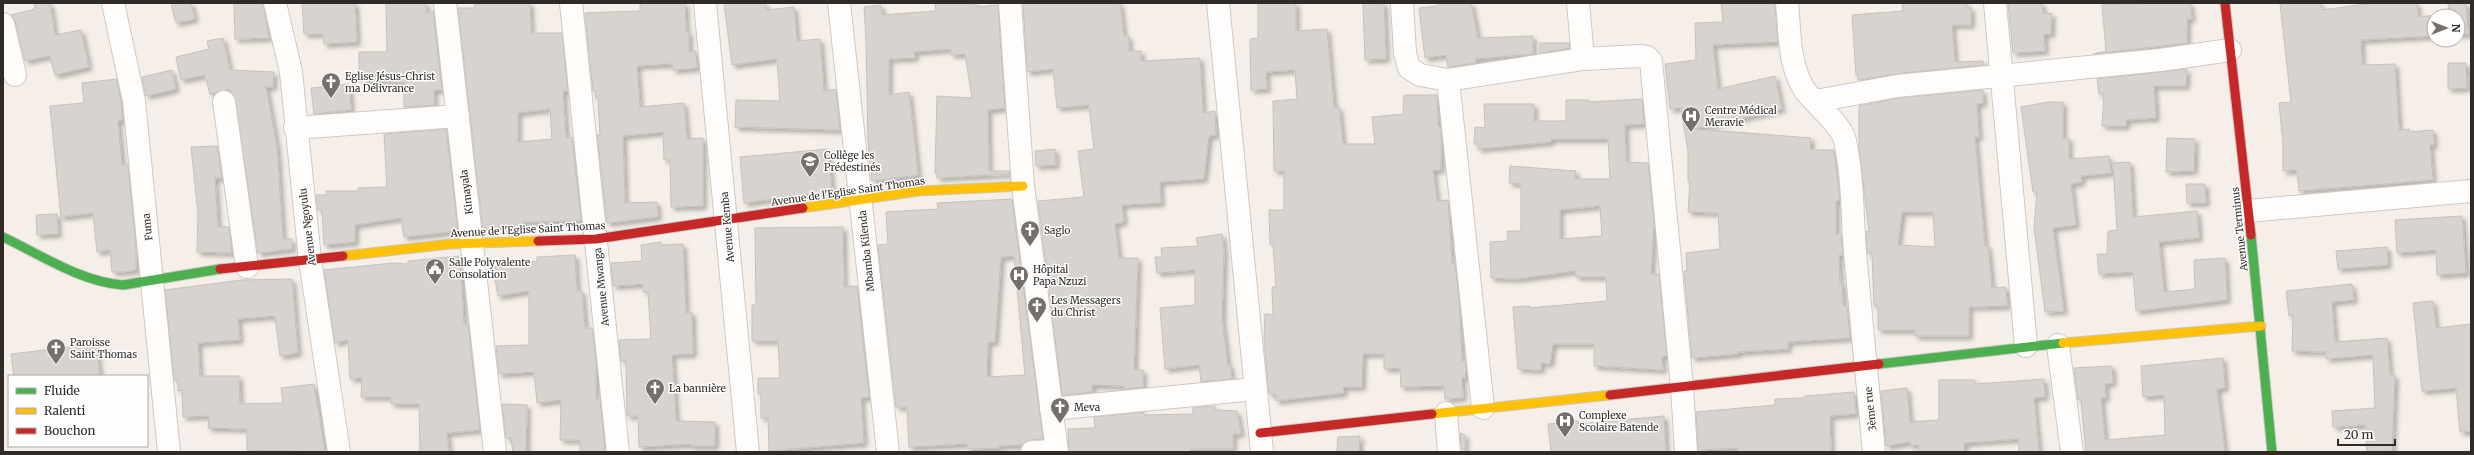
<svg xmlns="http://www.w3.org/2000/svg" width="2474" height="455" font-family="Merriweather,serif">
<defs>
<filter id="shadow"><feDropShadow dx="3.5" dy="3.5" stdDeviation="2" flood-color="#0004"/></filter>
</defs>
<rect width="100%" height="100%" fill="#f6efe9"/>
<g fill="#d8d3ce" stroke="#c7c1bc" fill-rule="evenodd" filter="url(#shadow)">
<polygon points="34,3 50,3 55,35 81,30 89,67 55,75 50,56 25,61 15,21 11,15 35,9"/>
<polygon points="171,3 191,3 195,19 176,23"/>
<polygon points="234,3 263,3 269,38 235,39"/>
<polygon points="302,3 355,3 357,42 324,44 323,34 304,34"/>
<polygon points="386,3 426,3 426,13 433,11 442,90 434,90 434,105 404,107 404,82 359,81 359,52 387,52"/>
<path d="M474,3H530L531,33H562L568,91H563L566,138L572,137L581,221L523,222V227H491V230H483L458,8H475ZM550,109L552,139L518,142V113Z"/>
<polygon points="640,3 685,3 686,32 689,32 689,52 696,51 697,68 673,70 672,64 637,66 640,107 684,103 687,139 703,138 703,206 671,207 670,160 664,160 663,132 623,136 625,203 657,202 658,217 607,223 597,135 600,135 598,98 596,99 595,91 593,91 585,13 640,11"/>
<polygon points="724,3 765,3 766,10 794,7 797,41 820,39 824,91 836,89 840,130 735,127 736,100 780,101 777,59 732,65"/>
<polygon points="935,3 976,3 976,7 998,5 1005,108 988,110 989,171 1009,171 1010,174 937,178 937,173 935,173 937,96 972,98 965,54 951,55 951,49 914,52 915,58 889,59 889,95 909,92 918,175 872,181 868,141 866,39 864,7 881,5 882,15 936,11"/>
<polygon points="1023,3 1120,3 1124,36 1129,36 1129,51 1141,51 1141,61 1200,58 1203,113 1215,111 1216,135 1209,136 1204,179 1160,182 1161,203 1122,205 1124,222 1115,224 1119,258 1138,258 1134,370 1143,370 1143,387 1124,389 1124,386 1092,385 1092,392 1062,395 1038,201 1084,197 1078,151 1094,149 1089,105 1057,108 1053,69 1027,72"/>
<polygon points="1258,3 1296,3 1296,31 1327,29 1334,108 1339,107 1343,144 1375,144 1372,117 1403,114 1404,95 1437,95 1438,125 1441,128 1441,170 1433,170 1437,201 1448,200 1452,264 1455,264 1459,299 1462,361 1465,361 1466,367 1465,378 1462,377 1463,398 1445,399 1444,386 1401,387 1400,368 1384,369 1384,354 1363,354 1362,387 1343,387 1344,393 1276,401 1276,394 1269,394 1264,340 1265,314 1273,315 1272,287 1276,287 1273,244 1270,244 1269,210 1284,210 1284,171 1274,171 1273,101 1297,99 1295,70 1266,72 1267,89 1251,90 1250,39 1258,38"/>
<polygon points="1363,3 1384,3 1386,59 1365,60"/>
<polygon points="1437,3 1471,3 1478,38 1533,36 1533,54 1475,59 1476,63 1448,67 1446,55 1425,58 1419,8 1437,6"/>
<polygon points="1721,3 1775,3 1778,42 1713,45 1718,89 1775,76 1782,109 1695,129 1811,138 1810,150 1834,150 1840,200 1836,201 1836,234 1841,233 1843,255 1839,255 1840,284 1842,283 1843,306 1847,306 1850,338 1788,342 1788,349 1738,352 1738,354 1692,358 1684,271 1687,271 1686,253 1720,249 1718,213 1688,212 1690,182 1688,182 1688,151 1681,108 1670,109 1665,64 1696,60 1695,23 1723,22"/>
<polygon points="1902,3 1967,3 1967,8 1971,8 1971,25 1952,25 1955,62 1983,61 1984,65 1896,74 1858,80 1858,75 1856,75 1852,15 1903,11"/>
<polygon points="2008,3 2042,3 2043,14 2052,13 2051,34 2044,34 2045,51 2013,53"/>
<polygon points="2190,3 2192,19 2187,19 2187,43 2093,54 2106,51 2102,4"/>
<polygon points="2280,3 2321,3 2322,10 2373,3 2417,3 2418,17 2449,14 2448,3 2466,3 2468,34 2458,35 2458,16 2434,16 2434,36 2361,40 2362,65 2395,64 2399,130 2409,129 2409,132 2433,130 2434,145 2430,145 2433,180 2299,191 2297,170 2283,171 2283,143 2279,103 2291,102"/>
<polygon points="223,38 230,70 274,72 273,87 266,87 277,147 283,239 292,239 292,249 258,253 234,95 229,89 210,94 205,75 181,80 176,57 209,49 207,41"/>
<polygon points="1540,43 1569,43 1570,48 1540,53"/>
<polygon points="2448,63 2466,63 2467,88 2448,89"/>
<polygon points="2187,69 2186,86 2154,86 2156,118 2126,120 2126,126 2102,126 2104,94 2099,94 2097,79"/>
<polygon points="172,70 176,89 146,96 142,77"/>
<polygon points="117,79 121,102 122,120 118,121 122,165 128,164 136,248 136,270 122,272 112,272 110,250 97,252 93,213 61,217 50,106 84,103 82,83"/>
<polygon points="349,84 351,110 314,114 311,88"/>
<path d="M1983,90V103L1977,104L1979,137H1975L1985,246H1988L1992,288L2006,287L2007,306L1969,307V336H1915V330H1878V306H1874L1872,253H1868L1867,251L1866,232L1869,231L1859,150V106L1899,98ZM1902,212H1933L1935,247L1898,245Z"/>
<path d="M1642,99L1644,124L1625,125L1626,162L1648,163L1654,222L1651,274H1659L1667,356L1662,357L1663,370L1594,366V344H1553L1550,364L1541,363V370L1518,369L1513,307L1529,306V308L1607,301L1606,277H1576L1575,271L1517,279L1491,278L1490,242L1508,241L1507,231H1521V184L1509,183L1510,166L1576,171L1575,179H1610L1608,139H1551V142L1478,149V144H1474L1475,127L1485,128L1484,104H1534V121H1566V100H1589V102ZM1600,206L1602,236L1560,239V210Z"/>
<polygon points="2048,102 2063,102 2063,138 2069,138 2069,159 2109,156 2111,173 2081,176 2082,182 2071,184 2076,225 2053,228 2064,311 2045,312 2034,227 2037,192 2033,192 2021,107"/>
<polygon points="446,129 458,231 404,237 401,218 355,225 355,242 324,245 322,210 318,210 316,195 327,195 326,191 358,191 358,188 387,187 384,134"/>
<polygon points="2167,138 2195,139 2194,171 2166,172"/>
<polygon points="217,146 222,178 215,178 218,227 229,227 232,253 197,252 198,213 191,147"/>
<polygon points="828,149 832,191 744,203 740,157"/>
<polygon points="1055,149 1056,165 1036,166 1035,151"/>
<polygon points="2130,162 2133,217 2197,211 2199,238 2159,242 2164,292 2195,289 2194,260 2225,258 2227,300 2136,311 2133,272 2099,274 2097,254 2107,254 2108,231 2117,230 2113,163"/>
<polygon points="2186,184 2205,184 2206,203 2187,203"/>
<path d="M1012,199L1043,439L1031,440L1022,445L998,446L999,448L967,449V444L909,447L907,407H896L878,245L888,244L886,212L938,209L937,203ZM1014,256L1025,375L987,377L988,342H995L1001,257Z"/>
<polygon points="57,214 58,234 37,235 36,215"/>
<polygon points="2462,216 2466,273 2437,275 2436,250 2397,253 2395,220"/>
<polygon points="843,227 844,287 857,286 869,397 861,398 864,443 769,451 768,418 761,418 761,394 758,394 758,378 780,378 778,341 752,341 752,305 756,305 755,228"/>
<polygon points="1222,234 1224,250 1222,318 1228,366 1230,365 1232,379 1201,382 1199,365 1165,369 1160,308 1195,305 1195,270 1157,273 1155,257 1162,257 1161,248 1198,246 1196,238"/>
<polygon points="661,242 661,245 683,244 686,313 692,312 693,354 672,355 676,418 677,421 715,422 715,446 691,446 691,444 639,447 638,416 627,416 626,361 621,361 619,340 651,339 648,292 643,292 643,284 613,286 611,263 642,261 641,245"/>
<polygon points="2387,247 2388,265 2338,269 2336,251"/>
<polygon points="575,255 577,291 582,291 585,328 592,328 596,363 596,399 600,399 605,452 580,452 580,440 560,440 561,400 537,403 534,372 499,374 496,346 529,345 529,291 498,296 493,267 537,261 537,257"/>
<polygon points="460,256 464,324 468,324 480,430 447,433 449,452 420,452 419,404 391,404 391,397 361,397 362,378 350,379 348,340 335,343 324,270 393,263 408,264 408,261"/>
<polygon points="292,279 298,353 280,356 275,316 238,319 240,340 198,343 200,376 239,376 240,404 283,403 281,388 314,384 325,452 247,450 247,429 208,428 209,416 183,417 182,390 178,391 178,380 174,380 165,290 241,280"/>
<polygon points="2352,284 2354,300 2332,302 2335,342 2387,338 2390,375 2395,375 2392,452 2367,452 2365,425 2333,427 2332,411 2375,408 2373,355 2326,359 2326,352 2292,351 2293,315 2289,316 2286,291"/>
<polygon points="2433,301 2436,328 2471,324 2471,431 2460,432 2456,388 2422,391 2413,303"/>
<polygon points="96,344 100,376 14,376 11,354"/>
<polygon points="2223,358 2225,388 2217,389 2225,452 2086,452 2081,400 2078,400 2074,368 2112,366 2113,383 2105,384 2106,398 2101,398 2105,440 2165,435 2164,395 2143,397 2141,366"/>
<polygon points="2044,379 2045,397 2034,398 2039,452 2019,452 2019,439 1964,443 1964,452 1919,452 1919,445 1910,446 1910,442 1886,446 1881,391 1907,388 1910,422 1939,420 1939,380 1975,380 1975,384"/>
<polygon points="1854,392 1856,414 1830,416 1831,452 1738,452 1738,448 1698,450 1696,412 1775,405 1775,399 1805,398 1805,396"/>
<polygon points="502,404 527,405 526,452 513,452 511,438 506,438"/>
<polygon points="1215,406 1215,410 1237,411 1241,434 1233,434 1233,449 1190,449 1191,452 1069,452 1068,429 1095,428 1094,417 1144,412 1144,415 1193,414 1193,408"/>
<polygon points="1664,416 1666,452 1551,452 1548,424 1578,421 1579,424"/>
<polygon points="1460,433 1465,435 1465,449 1461,449"/>
<polygon points="1360,436 1359,452 1337,451 1338,437"/>
</g>
<g fill="none" stroke-linecap="round" stroke-linejoin="round">
<g stroke="#cec8c4" stroke-width="24">
<g id="street">
<polyline points="113,3 134,101 169,452"/>
<polyline points="275,3 291,72 310,260 339,452"/>
<polyline points="445,3 495,452"/>
<polyline points="571,3 618,452"/>
<polyline points="705,3 748,452"/>
<polyline points="839,3 888,452"/>
<polyline points="1010,3 1023,186 1057,452"/>
<polyline points="1218,3 1262,452"/>
<polyline points="1402,3 1405,53 1409,68 1420,75 1448,80 1483,408"/>
<polyline points="1578,3 1583,59 1639,56 1647,57 1651,61 1682,387 1686,452"/>
<path d="M1787,3C1790,31 1788,63 1804,89C1813,103 1842,124 1845,141C1853,177 1852,215 1855,252C1861,319 1868,386 1874,452"/>
<polyline points="1995,3 2026,346"/>
<polyline points="3,24 15,75"/>
<polyline points="1448,80 1583,59"/>
<polyline points="1816,101 1897,86 2160,60 2230,50"/>
<polyline points="224,102 247,267"/>
<polyline points="295,128 458,116"/>
<polyline points="2248,211 2471,191"/>
<polyline points="2058,345 2072,452"/>
<polyline points="1051,409 1255,389"/>
<polyline points="1446,413 1449,452"/>
<polyline points="1032,452 1057,451"/>
</g>
</g>
<g stroke="#cec8c4" stroke-width="11">
<g id="fast">
<polyline points="2251,235 2272,452"/>
<path d="M3,237C41,255 81,282 123,285L220,269"/>
<polyline points="1879,364 2063,343"/>
</g>
</g>
<g stroke="#cec8c4" stroke-width="11">
<g id="slow">
<polyline points="803,208 919,191 1023,186"/>
<polyline points="343,256 450,244 538,241"/>
<polyline points="2063,343 2261,326"/>
<polyline points="1432,414 1610,395"/>
</g>
</g>
<g stroke="#cec8c4" stroke-width="11">
<g id="jam">
<polyline points="2225,3 2251,235"/>
<polyline points="538,241 596,239 803,208"/>
<polyline points="220,269 343,256"/>
<polyline points="1610,395 1879,364"/>
<polyline points="1260,433 1432,414"/>
</g>
</g>
<use href="#street" stroke="#fefdfc" stroke-width="22"/>
<use href="#fast" stroke="#4caf50" stroke-width="9"/>
<use href="#slow" stroke="#ffc107" stroke-width="9"/>
<use href="#jam" stroke="#c62828" stroke-width="9"/>
</g>
<defs>
<g id="church-pin" transform="scale(1)"><path d="M0 17L-7.5 6A9.5 9.5 0 1 1 7.5 6Z" fill="#75706b" stroke="#fefefe"/><path d="M-1.2-6h2.4v3.5h3.3v2.4h-3.3V6h-2.4V-.1h-3.3v-2.4h3.3Z" fill="#fff"/></g>
<g id="hospital-pin" transform="scale(1)"><path d="M0 17L-7.5 6A9.5 9.5 0 1 1 7.5 6Z" fill="#75706b" stroke="#fefefe"/><path d="M-5-5h3v3.5h4V-5h3V5h-3V1.5h-4V5h-3Z" fill="#fff"/></g>
<g id="university-pin" transform="scale(1)"><path d="M0 17L-7.5 6A9.5 9.5 0 1 1 7.5 6Z" fill="#75706b" stroke="#fefefe"/><path d="M0-5L7-2L0 1L-7-2ZM-4 1L0 2.5L4 1V4Q0 6-4 4Z" fill="#fff"/></g>
<g id="civic-pin" transform="scale(1)"><path d="M0 17L-7.5 6A9.5 9.5 0 1 1 7.5 6Z" fill="#75706b" stroke="#fefefe"/><path d="M-.6-6.5H3V-4.5H.6V-3L4-1V1h2V6H-6V1h2V-1L-.6-3ZM-1.2 2.5V6h2.4V2.5Z" fill="#fff"/></g>
</defs>
<g fill-rule="evenodd">
<use href="#church-pin" x="331" y="82"/>
<use href="#hospital-pin" x="1691" y="116"/>
<use href="#university-pin" x="810" y="161"/>
<use href="#church-pin" x="1030" y="230"/>
<use href="#civic-pin" x="435" y="268"/>
<use href="#hospital-pin" x="1019" y="275"/>
<use href="#church-pin" x="1037" y="306"/>
<use href="#church-pin" x="56" y="348"/>
<use href="#church-pin" x="655" y="388"/>
<use href="#church-pin" x="1060" y="407"/>
<use href="#hospital-pin" x="1565" y="421"/>
</g>
<g text-anchor="middle" stroke-width="3" stroke-linejoin="round" paint-order="stroke">
<g font-size="10" fill="#302b27" stroke="#fefefe" text-anchor="start">
<text x="345" y="80">Eglise Jésus-Christ<tspan x="345" dy="12">ma Délivrance</tspan></text>
<text x="1705" y="114">Centre Médical<tspan x="1705" dy="12">Meravie</tspan></text>
<text x="824" y="159">Collège les<tspan x="824" dy="12">Prédestinés</tspan></text>
<text x="1044" y="234">Saglo</text>
<text x="449" y="266">Salle Polyvalente<tspan x="449" dy="12">Consolation</tspan></text>
<text x="1033" y="273">Hôpital<tspan x="1033" dy="12">Papa Nzuzi</tspan></text>
<text x="1051" y="304">Les Messagers<tspan x="1051" dy="12">du Christ</tspan></text>
<text x="70" y="346">Paroisse<tspan x="70" dy="12">Saint Thomas</tspan></text>
<text x="669" y="392">La bannière</text>
<text x="1074" y="411">Meva</text>
<text x="1579" y="419">Complexe<tspan x="1579" dy="12">Scolaire Batende</tspan></text>
</g>
<g font-size="10" fill="#302b27" stroke="#fefefe">
<text transform="translate(848 191) rotate(-8)" y="4">Avenue de l'Eglise Saint Thomas</text>
<text transform="translate(466 192) rotate(-97)" y="4">Kimayala</text>
<text transform="translate(147 227) rotate(-96)" y="4">Fuma</text>
<text transform="translate(307 227) rotate(-97)" y="4">Avenue Ngoyulu</text>
<text transform="translate(727 227) rotate(-95)" y="4">Avenue Kemba</text>
<text transform="translate(528 229) rotate(-3)" y="4">Avenue de l'Eglise Saint Thomas</text>
<text transform="translate(2239 229) rotate(-96)" y="4">Avenue Terminus</text>
<text transform="translate(866 251) rotate(-96)" y="4">Mbamba Kilenda</text>
<text transform="translate(601 287) rotate(-96)" y="4">Avenue Mwanga</text>
<text transform="translate(1870 409) rotate(-96)" y="4">3ème rue</text>
</g>
</g>
<rect width="2474" height="455" fill="none" stroke="#302b27" stroke-width="8"/>
<rect x="8" y="375" width="140" height="72" fill="#fefefe" stroke="#acaaa8"/>
<rect x="16" y="388" width="20" height="6" fill="#4caf50" stroke="#acaaa8"/>
<text x="44" y="395" font-size="12" fill="#302b27">Fluide</text>
<rect x="16" y="408" width="20" height="6" fill="#ffc107" stroke="#acaaa8"/>
<text x="44" y="415" font-size="12" fill="#302b27">Ralenti</text>
<rect x="16" y="428" width="20" height="6" fill="#c62828" stroke="#acaaa8"/>
<text x="44" y="435" font-size="12" fill="#302b27">Bouchon</text>
<g transform="translate(2446 28) rotate(90)"><circle r="19" fill="#fefefe" stroke="#acaaa8"/>
<path d="M0-3L7 15L0 10L-7 15Z" fill="#75706b"/>
<text y="-6" font-size="11" font-weight="bold" text-anchor="middle" fill="#302b27">N</text>
</g>
<path d="M2338 439v6h57v-6" fill="none" stroke="#302b27" stroke-width="2"/>
<text x="2344" y="439" font-size="12" fill="#302b27" stroke="#fefefe" stroke-width="3" paint-order="stroke">20 m</text>
</svg>
